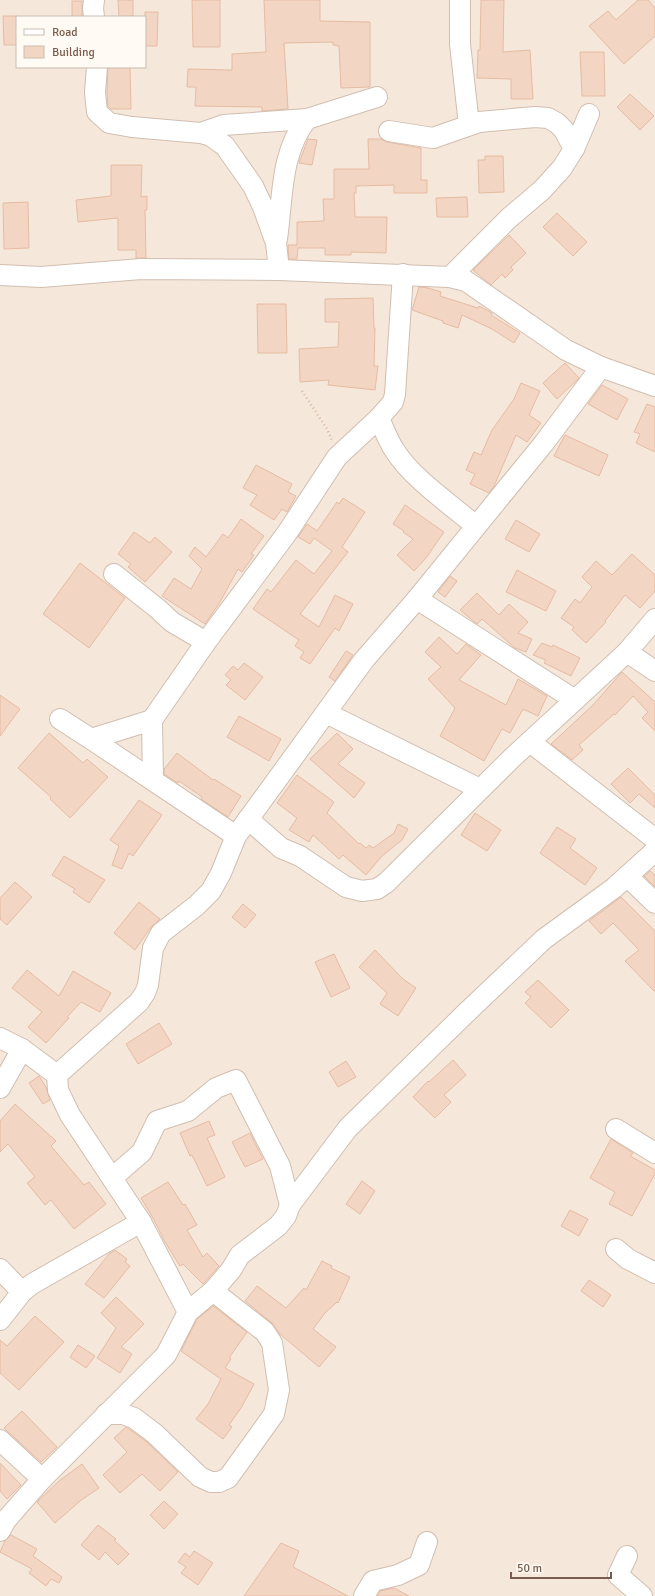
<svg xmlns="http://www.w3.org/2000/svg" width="655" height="1596" font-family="Signika,sans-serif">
<rect width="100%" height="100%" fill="#fdf6ec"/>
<path fill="#f5e8da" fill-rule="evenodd" d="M0,0H655V1596H0ZM17,17H145V67H17Z"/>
<g fill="#f3d5c3" stroke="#e6bba3">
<polygon points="118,0 133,0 133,16 119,17"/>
<polygon points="192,0 220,0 220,47 193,47"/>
<polygon points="264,0 320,0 320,21 370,22 370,87 341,88 339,46 333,45 333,42 284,43 288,109 262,111 262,107 195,106 196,87 187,87 188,69 232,70 232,54 266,52"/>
<polygon points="481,0 504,0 503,52 530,50 533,99 511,99 511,79 477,78 478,50 480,50"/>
<polygon points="638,0 648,0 655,8 655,36 624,64 589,26 608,11 616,20"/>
<rect x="72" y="1" width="10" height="16"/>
<polygon points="145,12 158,12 157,46 145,46"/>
<polygon points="3,16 17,16 17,45 4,45"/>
<polygon points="580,52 604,52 605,96 582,96"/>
<polygon points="108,67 130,67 131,109 111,109 108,106 107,92"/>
<polygon points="630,94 654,116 640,130 617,107"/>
<polygon points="308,139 317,140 312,165 299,163"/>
<polygon points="368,139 381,139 387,142 421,148 421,180 427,180 427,193 394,193 394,185 356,186 356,193 354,193 355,217 387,217 386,253 351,252 351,255 325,255 325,248 298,248 297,259 289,259 288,245 297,245 297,222 324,221 323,199 334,199 334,169 369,169"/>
<polygon points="485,156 503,156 504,192 479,193 478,160 485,160"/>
<polygon points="111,165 142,165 141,197 147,196 147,210 145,210 146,258 136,258 136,250 118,250 118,218 78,222 76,200 111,196"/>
<polygon points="467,197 468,217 437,217 436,198"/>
<polygon points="28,202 29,248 4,249 3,203"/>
<polygon points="557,213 587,242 573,256 543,227"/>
<polygon points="509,235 526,253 511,267 513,270 505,278 502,274 491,285 473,270"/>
<polygon points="419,287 428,288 441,292 440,296 478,308 479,306 492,313 491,315 520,333 514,343 492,329 462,315 458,328 443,323 443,321 412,310"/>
<polygon points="373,298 374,328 375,328 374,366 378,366 375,390 328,385 329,380 300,382 299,349 338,347 339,322 325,322 325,299"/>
<polygon points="257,304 286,304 287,353 258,353"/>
<polygon points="565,363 579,378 557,399 543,383"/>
<polygon points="521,383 540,391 529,415 541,423 527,442 516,435 494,486 489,493 470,484 475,474 466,470 474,452 481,455 492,430 514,399"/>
<polygon points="602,385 628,399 617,420 588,404"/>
<polygon points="647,404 655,407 655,452 636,443 640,434 634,432"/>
<polygon points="565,435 608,455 599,476 554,456"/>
<polygon points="256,465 292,484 288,492 296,496 287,512 282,509 274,520 250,505 257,495 243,488"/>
<polygon points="343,498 365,512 342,547 348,552 300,614 319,627 335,595 353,604 339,631 335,628 310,664 300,658 304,652 295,646 299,640 253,609 267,589 271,592 296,560 314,574 332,551 314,538 310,544 298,537 307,524 317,531 337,502 339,504"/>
<polygon points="405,505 444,532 426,558 414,571 397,555 413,539 403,532 404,531 393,524"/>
<polygon points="241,519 264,536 251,554 254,555 242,572 238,569 220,602 205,624 162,596 174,578 191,589 202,569 189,556 195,547 206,557 223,534 228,538"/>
<polygon points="516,520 540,534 529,552 505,539"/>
<polygon points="134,532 150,543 155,537 172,552 145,582 128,567 131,564 118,554"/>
<polygon points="632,554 655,575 655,591 640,608 625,595 605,621 606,622 586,643 572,630 574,627 561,618 575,599 580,603 592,587 582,577 596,561 612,575"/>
<polygon points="80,563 125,598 89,648 43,614"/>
<polygon points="517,570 556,591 546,611 506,592"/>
<polygon points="450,576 457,581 445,597 438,592"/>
<polygon points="477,593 499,615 509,604 528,622 518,633 532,639 526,652 515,648 482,619 477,624 460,610"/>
<polygon points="439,637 457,654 466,644 481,655 459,680 506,705 518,679 547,696 538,716 523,709 510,733 502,729 484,761 440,736 455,708 428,679 441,667 425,652"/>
<polygon points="542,643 552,647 553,645 580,658 571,676 544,663 546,660 533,655"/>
<polygon points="346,651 353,655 335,681 329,677"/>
<polygon points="244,663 263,677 245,700 226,685 231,680 225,675 233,666 238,670"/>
<polygon points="622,672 655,702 655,731 642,718 648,712 633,696 615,715 614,714 579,745 583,750 572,760 551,744 593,705"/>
<polygon points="0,695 20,709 0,736"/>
<polygon points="239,716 281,739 269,761 227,737"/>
<polygon points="49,733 83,763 87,759 108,777 70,818 50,799 51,797 18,768"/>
<polygon points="337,733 353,749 338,764 365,783 354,798 310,759"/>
<polygon points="177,753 213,780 214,779 241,796 228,817 201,799 202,797 179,781 178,783 164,774 164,769"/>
<polygon points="628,768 655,795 655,808 639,794 630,803 611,784"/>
<polygon points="297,775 334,802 327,813 359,844 360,843 366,848 369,845 373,848 394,833 398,824 408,829 402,840 382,856 366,875 343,855 339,859 313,835 309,842 289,830 297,818 277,803"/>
<polygon points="139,800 162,815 133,856 129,853 122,869 112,865 119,846 110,840"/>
<polygon points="475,813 501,830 487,851 461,835"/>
<polygon points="557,827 576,839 570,848 597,868 585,885 540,853"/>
<polygon points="64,856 105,880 89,903 73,892 75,889 52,875"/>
<polygon points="650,871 655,875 655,887 644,876"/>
<polygon points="15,882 32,897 7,925 0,919 0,898"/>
<polygon points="621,897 655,931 655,992 625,961 639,950 613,923 601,934 589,921"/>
<polygon points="139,902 160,919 151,927 135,950 114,933"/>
<polygon points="243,904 256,915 245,928 232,917"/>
<polygon points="375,950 403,979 416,988 398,1016 380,1004 387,993 359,967"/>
<polygon points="334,954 350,988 331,997 315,962"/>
<polygon points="27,970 59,996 73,971 111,993 100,1012 81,1002 67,1017 69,1018 46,1043 28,1027 42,1012 12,988"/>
<polygon points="538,980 569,1010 551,1028 525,1003 531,997 525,992"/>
<polygon points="159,1023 172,1044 138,1064 126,1044"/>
<polygon points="453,1060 466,1075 444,1095 451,1102 435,1118 413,1097 428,1081 429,1082"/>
<polygon points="346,1061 356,1077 338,1087 329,1072"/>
<polygon points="39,1076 46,1087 50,1100 43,1104 29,1083"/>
<polygon points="15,1104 56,1141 51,1146 84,1185 89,1182 106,1204 74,1229 51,1200 45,1205 27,1183 35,1177 8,1144 0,1152 0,1121"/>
<polygon points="209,1121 215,1135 207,1138 225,1177 207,1186 192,1155 190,1156 180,1133"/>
<polygon points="250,1133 263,1159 245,1167 232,1142"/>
<polygon points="611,1139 633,1153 630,1156 655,1170 655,1174 632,1216 609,1204 615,1192 590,1178"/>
<polygon points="362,1181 375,1191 360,1214 346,1204"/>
<polygon points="168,1182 183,1205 185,1204 197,1225 187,1230 203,1257 207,1253 219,1266 203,1284 183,1264 180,1266 165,1242 154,1220 141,1198"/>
<polygon points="570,1210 588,1219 579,1236 561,1226"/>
<polygon points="115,1250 127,1259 125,1262 130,1266 104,1298 85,1284 109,1254"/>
<polygon points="322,1261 332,1266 331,1268 350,1277 338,1303 337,1302 325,1313 313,1329 336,1347 319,1367 280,1334 272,1323 245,1301 257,1286 286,1308 304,1288 306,1290"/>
<polygon points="589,1280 611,1295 603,1307 581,1291"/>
<polygon points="116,1297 144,1324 121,1347 132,1354 120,1373 97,1358 116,1328 101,1313"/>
<polygon points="213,1306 247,1332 229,1358 231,1359 225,1368 254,1384 241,1408 229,1425 232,1427 223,1439 196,1419 208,1404 221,1379 181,1351 197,1319"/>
<polygon points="35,1316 64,1342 19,1390 0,1373 0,1340 7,1346"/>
<polygon points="78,1345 95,1356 86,1368 70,1357"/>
<polygon points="22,1411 57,1447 41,1462 4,1428"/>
<polygon points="126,1427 147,1442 178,1472 160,1491 142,1474 120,1493 103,1475 127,1452 114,1438"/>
<polygon points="0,1463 21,1485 7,1499 0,1491"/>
<polygon points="82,1464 99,1488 80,1501 55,1523 37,1502 59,1481"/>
<polygon points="164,1501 178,1514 164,1529 150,1515"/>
<polygon points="98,1525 116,1539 114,1540 129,1554 118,1565 105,1552 99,1560 81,1545"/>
<polygon points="11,1535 37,1549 33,1556 62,1577 59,1583 51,1579 46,1586 29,1573 32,1569 0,1552 5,1541"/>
<polygon points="281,1543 299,1551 293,1567 348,1596 244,1596"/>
<polygon points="194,1551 213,1563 198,1585 181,1573 186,1567 178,1562 185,1553 190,1557"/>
<polygon points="394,1588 409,1596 377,1596 380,1591"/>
</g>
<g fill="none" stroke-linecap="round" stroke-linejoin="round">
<g stroke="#d1beb0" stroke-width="22">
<g id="minor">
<polyline points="460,0 460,44 469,125"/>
<polyline points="94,17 93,8 94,0"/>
<polyline points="97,67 95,92 97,112 109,123 132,127 201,133 211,136 225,146 253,186 263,207 276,243 279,270"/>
<polyline points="389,131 433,138 479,122 535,117 548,118 557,123 564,130 574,149"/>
<polyline points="201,133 224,125 307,119"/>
<path d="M277,239C283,198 280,153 307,119L377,97"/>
<polyline points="0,275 41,277 141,269 279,270 450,277 466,281 566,350 601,367 655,386"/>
<polyline points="450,277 509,218 542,190 562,168 574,149 589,114"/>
<path d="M379,418C384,429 388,441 395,451C412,478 451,505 476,526"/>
<polyline points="114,574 158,609 172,622 206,642"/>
<polyline points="417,599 575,700"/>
<polyline points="627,652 655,671"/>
<polyline points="326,713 480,789"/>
<polyline points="60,719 91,739 236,836"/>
<polyline points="91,739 152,720"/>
<polyline points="530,742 655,839"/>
<polyline points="153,780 152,720 206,642 287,533 337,457 379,418 393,402 395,394 403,274"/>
<polyline points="248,819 281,848 300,856 346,887 362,891 377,889 386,883 512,758 627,652 655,619"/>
<polyline points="627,876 655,903"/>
<polyline points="0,1038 22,1049 57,1075 58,1090 70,1115 141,1222 188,1312"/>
<polyline points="57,1075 139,1002 145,993 148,985 153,948 161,933 196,906 211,891 221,873 236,836 364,660 417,599 544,443 601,367"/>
<polyline points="0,1088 22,1049"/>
<polyline points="616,1129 655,1153"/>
<polyline points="290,1205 348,1128 466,1013 544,939 614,888 655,851"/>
<polyline points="616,1249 628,1259 655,1273"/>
<polyline points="0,1269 22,1292"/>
<polyline points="0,1320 22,1292 32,1284 141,1222"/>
<polyline points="106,1414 123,1414 134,1418 154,1433 200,1477 211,1482 219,1482 228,1478 274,1414 279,1390 272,1343 265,1332 213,1291"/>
<polyline points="0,1440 42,1479"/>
<polyline points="0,1531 6,1520 42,1479 166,1355 188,1312 213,1291 231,1270 240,1255 278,1226 286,1216 290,1205 280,1166 236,1080 216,1088 188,1111 157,1121 142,1152 112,1178"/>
<polyline points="627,1556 618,1575 642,1596"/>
<polyline points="364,1596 373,1581 398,1575 419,1565 427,1542"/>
</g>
</g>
<polyline stroke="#d9b8a5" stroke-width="2.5" stroke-dasharray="1 3" stroke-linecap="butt" points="302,391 327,429 332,441"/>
<use href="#minor" stroke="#fff" stroke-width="20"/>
</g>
<rect x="16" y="16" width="130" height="52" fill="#fffaf3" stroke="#cabbb1"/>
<rect x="24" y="29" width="20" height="6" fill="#ffffff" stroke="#cabbb1"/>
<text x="52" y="36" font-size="12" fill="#7a5c4d">Road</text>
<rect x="24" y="46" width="20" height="12" fill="#f3d5c3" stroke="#cabbb1"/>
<text x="52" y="56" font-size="12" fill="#7a5c4d">Building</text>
<path d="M511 1572v6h100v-6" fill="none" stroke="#7a5c4d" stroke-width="2"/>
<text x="517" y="1572" font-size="12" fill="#7a5c4d" stroke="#fffaf3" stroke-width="3" paint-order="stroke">50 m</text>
</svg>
